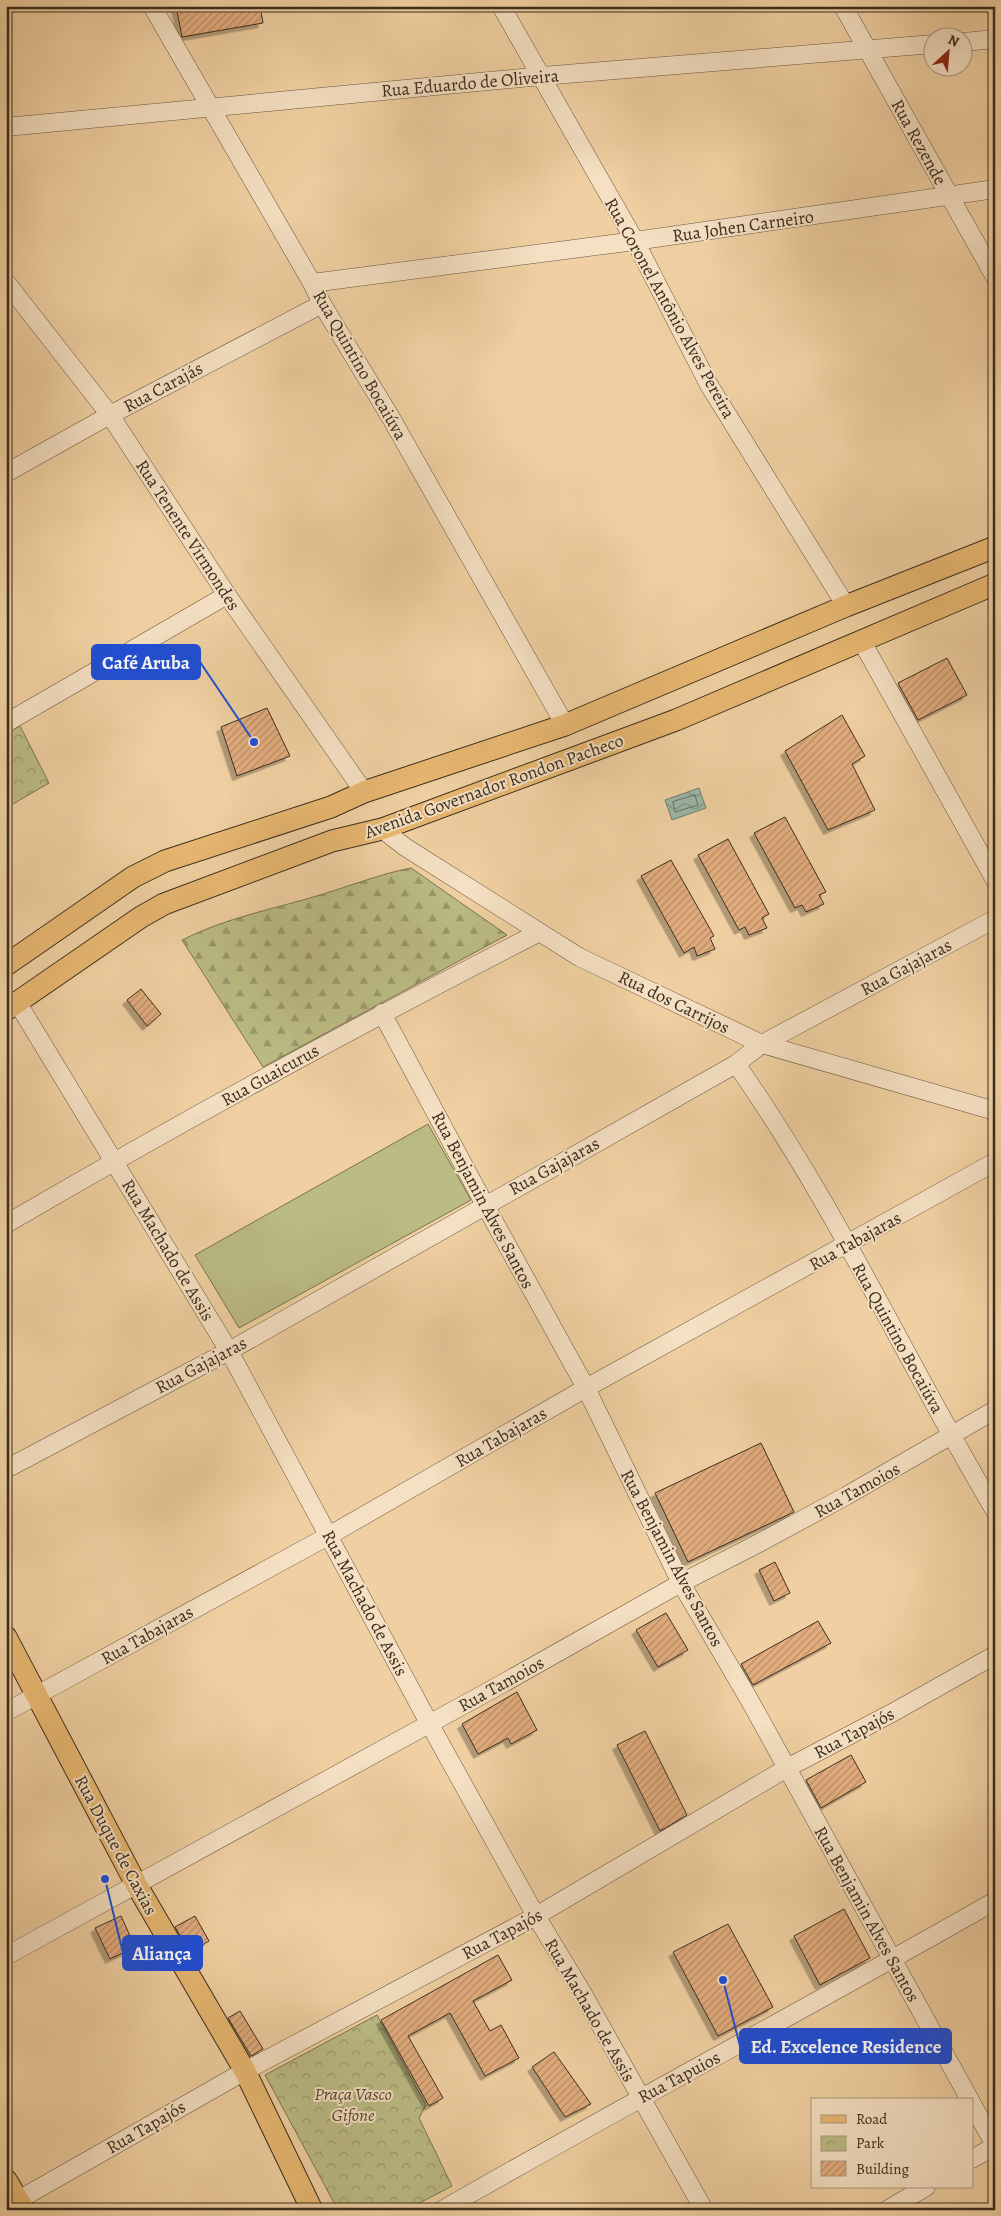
<svg xmlns="http://www.w3.org/2000/svg" width="1001" height="2216" font-family="Alegreya,serif">
<defs>
<pattern id="forest-firs" width="22" height="20" patternUnits="userSpaceOnUse" patternTransform="scale(1.25)"><rect width="22" height="20" fill="#bbbb84"/><path d="M5 1l3.5 6h-7zM16 11l3.5 6h-7z" fill="#99986b"/></pattern>
<pattern id="park-crowns" width="20" height="18" patternUnits="userSpaceOnUse" patternTransform="scale(1.25)"><rect width="20" height="18" fill="#bbbb84"/><path d="M2 6a3 3 0 1 1 6 0M12 15a3 3 0 1 1 6 0" fill="none" stroke="#99986b"/></pattern>
<pattern id="water-waves" width="16" height="10" patternUnits="userSpaceOnUse" patternTransform="scale(1.25)"><rect width="16" height="10" fill="#9ab7a7"/><path d="M0 5q4-4 8 0t8 0" fill="none" stroke="#7f9587"/></pattern>
<pattern id="building-hatch" width="6" height="6" patternUnits="userSpaceOnUse" patternTransform="scale(1.25)"><rect width="6" height="6" fill="#e3ad7e"/><path d="M-1 1l2-2M0 6l6-6M5 7l2-2" fill="none" stroke="#b98d67"/></pattern>
<filter id="shadow"><feDropShadow dx="-4.5" dy="4.5" stdDeviation="0" flood-color="#0004"/></filter>
</defs>
<rect width="100%" height="100%" fill="#f0d0a2"/>
<filter id="stains"><feTurbulence type="fractalNoise" baseFrequency=".004" numOctaves="4"/><feColorMatrix values="0 0 0 0 .2 0 0 0 0 .09 0 0 0 0 .02 0 0 0 .5 -.17"/></filter>
<radialGradient id="worn" r=".72"><stop offset=".6" stop-color="#630" stop-opacity="0"/><stop offset="1" stop-color="#630" stop-opacity=".3"/></radialGradient>
<polygon fill="#bbbb84" stroke="#7a7452" points="428,1124 471,1200 239,1328 195,1255"/>
<path fill="url(#forest-firs)" stroke="#7a7452" d="M411,868L507,935L263,1067L182,940C225,918 274,909 320,895C350,886 380,874 411,868Z"/>
<g fill="url(#park-crowns)" stroke="#7a7452">
<polygon points="20,726 49,783 6,808 6,733"/>
<polygon points="377,2015 426,2105 419,2118 452,2186 406,2210 338,2210 265,2075"/>
</g>
<polygon fill="url(#water-waves)" stroke="#748071" points="699,788 706,808 672,820 665,800"/>
<g fill="none" stroke-linecap="round" stroke-linejoin="round">
<polygon stroke="#6a7263" stroke-width="1" points="695,795 698,805 675,812 673,802"/>
</g>
<g fill="url(#building-hatch)" stroke="#3a2d1f" filter="url(#shadow)">
<polygon points="176,6 260,6 263,23 182,37"/>
<polygon points="947,658 967,695 918,720 898,683"/>
<polygon points="267,708 290,756 237,776 221,727"/>
<polygon points="842,715 865,756 852,764 875,810 828,830 785,751"/>
<polygon points="785,817 826,892 819,895 824,904 806,912 802,905 795,908 754,833"/>
<polygon points="728,839 769,914 762,918 767,928 749,935 745,927 739,930 698,855"/>
<polygon points="671,860 714,936 710,938 715,949 697,956 694,947 684,953 641,876"/>
<polygon points="141,989 161,1014 147,1026 127,1000"/>
<polygon points="761,1443 794,1512 688,1562 655,1493"/>
<polygon points="775,1562 790,1593 774,1601 759,1570"/>
<polygon points="666,1613 688,1650 658,1667 636,1630"/>
<polygon points="818,1621 831,1643 753,1685 741,1664"/>
<polygon points="517,1692 537,1730 511,1744 508,1738 478,1754 462,1724"/>
<polygon points="645,1731 687,1815 660,1831 617,1745"/>
<polygon points="851,1755 866,1782 821,1808 806,1780"/>
<polygon points="844,1909 870,1958 820,1985 794,1936"/>
<polygon points="121,1916 135,1947 110,1959 95,1928"/>
<polygon points="195,1916 209,1941 190,1952 175,1927"/>
<polygon points="728,1924 773,2007 718,2036 673,1952"/>
<polygon points="498,1955 512,1980 473,2001 490,2031 501,2025 519,2058 485,2076 450,2013 408,2036 443,2098 429,2106 381,2020"/>
<polygon points="240,2011 263,2049 251,2056 228,2018"/>
<polygon points="554,2052 591,2104 565,2117 532,2067"/>
</g>
<g fill="none" stroke-linecap="round" stroke-linejoin="round">
<g stroke="#685640" stroke-width="19">
<g id="minor">
<polyline points="152,6 312,283 322,304 391,418 565,725"/>
<polyline points="501,6 635,241 709,385 846,606"/>
<polyline points="843,6 995,277"/>
<polyline points="964,42 995,39"/>
<polyline points="6,127 542,76 934,44"/>
<polyline points="6,282 110,415 227,595 364,792"/>
<polyline points="312,283 635,241 995,189"/>
<polyline points="6,473 110,415 322,304"/>
<polyline points="861,640 995,880"/>
<polyline points="6,723 227,595"/>
<polyline points="382,829 405,847 579,957 762,1044 995,1111"/>
<polyline points="17,1002 229,1351 429,1723 536,1916 583,1994 704,2210"/>
<polyline points="382,1013 485,1205 586,1388 681,1583 750,1701 970,2100"/>
<path d="M736,1064C835,1204 907,1363 995,1511"/>
<path d="M6,1224C181,1122 358,1025 538,933"/>
<polyline points="6,1469 229,1351 736,1064 762,1044 995,919"/>
<polyline points="6,1712 330,1535 586,1388 995,1162"/>
<polyline points="6,1956 500,1685 681,1583 759,1543 846,1496 995,1410"/>
<polyline points="972,2104 995,2145"/>
<polyline points="972,2159 995,2146"/>
<polyline points="6,2207 245,2071 536,1916 787,1768 892,1713 995,1655"/>
<path d="M442,2210C625,2105 811,2006 995,1901"/>
<polyline points="887,2210 926,2187"/>
</g>
</g>
<g stroke="#3a2d1f" stroke-width="23">
<g id="major">
<polyline points="6,965 133,877 165,861 331,807 364,792 565,725 846,606 995,547"/>
<polyline points="6,1010 141,917 164,904 332,841 382,829 676,720 995,584"/>
<polyline points="6,1637 136,1884 245,2071 312,2210"/>
<polyline points="6,2180 24,2210"/>
</g>
</g>
<use href="#minor" stroke="#f5e0c3" stroke-width="18"/>
<use href="#major" stroke="#e8b871" stroke-width="21"/>
</g>
<g text-anchor="middle" stroke-width="4" stroke-linejoin="round" paint-order="stroke">
<g font-size="18" fill="#3a2d1f" stroke="#f5e0c3">
<text transform="translate(470 83) rotate(-5)" y="6">Rua Eduardo de Oliveira</text>
<text transform="translate(919 142) rotate(61)" y="6">Rua Rezende</text>
<text transform="translate(743 226) rotate(-8)" y="6">Rua Johen Carneiro</text>
<text transform="translate(670 308) rotate(61)" y="6">Rua Coronel Antônio Alves Pereira</text>
<text transform="translate(360 365) rotate(60)" y="6">Rua Quintino Bocaiúva</text>
<text transform="translate(163 387) rotate(-28)" y="6">Rua Carajás</text>
<text transform="translate(188 535) rotate(57)" y="6">Rua Tenente Virmondes</text>
<text transform="translate(494 786) rotate(-20)" y="6">Avenida Governador Rondon Pacheco</text>
<text transform="translate(906 967) rotate(-28)" y="6">Rua Gajajaras</text>
<text transform="translate(674 1002) rotate(26)" y="6">Rua dos Carrijos</text>
<text transform="translate(270 1075) rotate(-29)" y="6">Rua Guaicurus</text>
<text transform="translate(554 1166) rotate(-29)" y="6">Rua Gajajaras</text>
<text transform="translate(483 1200) rotate(62)" y="6">Rua Benjamin Alves Santos</text>
<text transform="translate(855 1241) rotate(-29)" y="6">Rua Tabajaras</text>
<text transform="translate(168 1250) rotate(59)" y="6">Rua Machado de Assis</text>
<text transform="translate(898 1338) rotate(61)" y="6">Rua Quintino Bocaiúva</text>
<text transform="translate(201 1365) rotate(-28)" y="6">Rua Gajajaras</text>
<text transform="translate(501 1437) rotate(-30)" y="6">Rua Tabajaras</text>
<text transform="translate(857 1490) rotate(-29)" y="6">Rua Tamoios</text>
<text transform="translate(672 1558) rotate(62)" y="6">Rua Benjamin Alves Santos</text>
<text transform="translate(365 1603) rotate(62)" y="6">Rua Machado de Assis</text>
<text transform="translate(147 1635) rotate(-29)" y="6">Rua Tabajaras</text>
<text transform="translate(501 1684) rotate(-29)" y="6">Rua Tamoios</text>
<text transform="translate(854 1733) rotate(-28)" y="6">Rua Tapajós</text>
<text transform="translate(116 1845) rotate(62)" y="6">Rua Duque de Caxias</text>
<text transform="translate(867 1914) rotate(61)" y="6">Rua Benjamin Alves Santos</text>
<text transform="translate(502 1934) rotate(-28)" y="6">Rua Tapajós</text>
<text transform="translate(590 2010) rotate(60)" y="6">Rua Machado de Assis</text>
<text transform="translate(679 2077) rotate(-28)" y="6">Rua Tapuios</text>
<text transform="translate(146 2127) rotate(-30)" y="6">Rua Tapajós</text>
</g>
<g font-size="18" font-style="italic" fill="#544933" stroke="#f5e0c3">
<text x="353" y="2100">Praça Vasco<tspan x="353" dy="21">Gifone</tspan></text>
</g>
</g>
<path fill="none" stroke="#1d4ed8" stroke-width="2" d="M254 742L200 662M105 1879L123 1953M723 1980L740 2046"/>
<g fill="#1d4ed8" stroke="#f5e0c3" stroke-width="2">
<circle cx="254" cy="742" r="5"/>
<circle cx="105" cy="1879" r="5"/>
<circle cx="723" cy="1980" r="5"/>
</g>
<g fill="#1d4ed8" stroke="#1d4ed8" stroke-width="2">
<rect x="92" y="645" width="108" height="34" rx="5"/>
<rect x="123" y="1936" width="79" height="34" rx="5"/>
<rect x="740" y="2029" width="211" height="34" rx="5"/>
</g>
<g font-size="19" text-anchor="middle" font-weight="bold" fill="#fff">
<text x="146" y="669">Café Aruba</text>
<text x="162" y="1960">Aliança</text>
<text x="846" y="2053">Ed. Excelence Residence</text>
</g>
<rect width="1001" height="2216" fill="none" stroke="#f0d0a2" stroke-width="25"/>
<rect x="8" y="8" width="986" height="2201" fill="none" stroke="#3a2d1f" stroke-width="2.5"/>
<rect x="12" y="12" width="976" height="2191" fill="none" stroke="#3a2d1f"/>
<rect x="811" y="2098" width="162" height="90" fill="#f5e0c3" stroke="#aa9881"/>
<rect x="821" y="2115" width="25" height="8" fill="#e8b871" stroke="#aa9881"/>
<text x="856" y="2124" font-size="15" fill="#3a2d1f">Road</text>
<rect x="821" y="2136" width="25" height="15" fill="url(#park-crowns)" stroke="#aa9881"/>
<text x="856" y="2148" font-size="15" fill="#3a2d1f">Park</text>
<rect x="821" y="2161" width="25" height="15" fill="url(#building-hatch)" stroke="#aa9881"/>
<text x="856" y="2174" font-size="15" fill="#3a2d1f">Building</text>
<g transform="translate(948 52) rotate(26)"><circle r="24" fill="#f5e0c3" stroke="#aa9881"/>
<path d="M0-4L9 19L0 12L-9 19Z" fill="#8f2418"/>
<text y="-8" font-size="14" font-weight="bold" text-anchor="middle" fill="#3a2d1f">N</text>
</g>
<rect width="100%" height="100%" filter="url(#stains)"/>
<rect width="100%" height="100%" fill="url(#worn)"/>
</svg>
